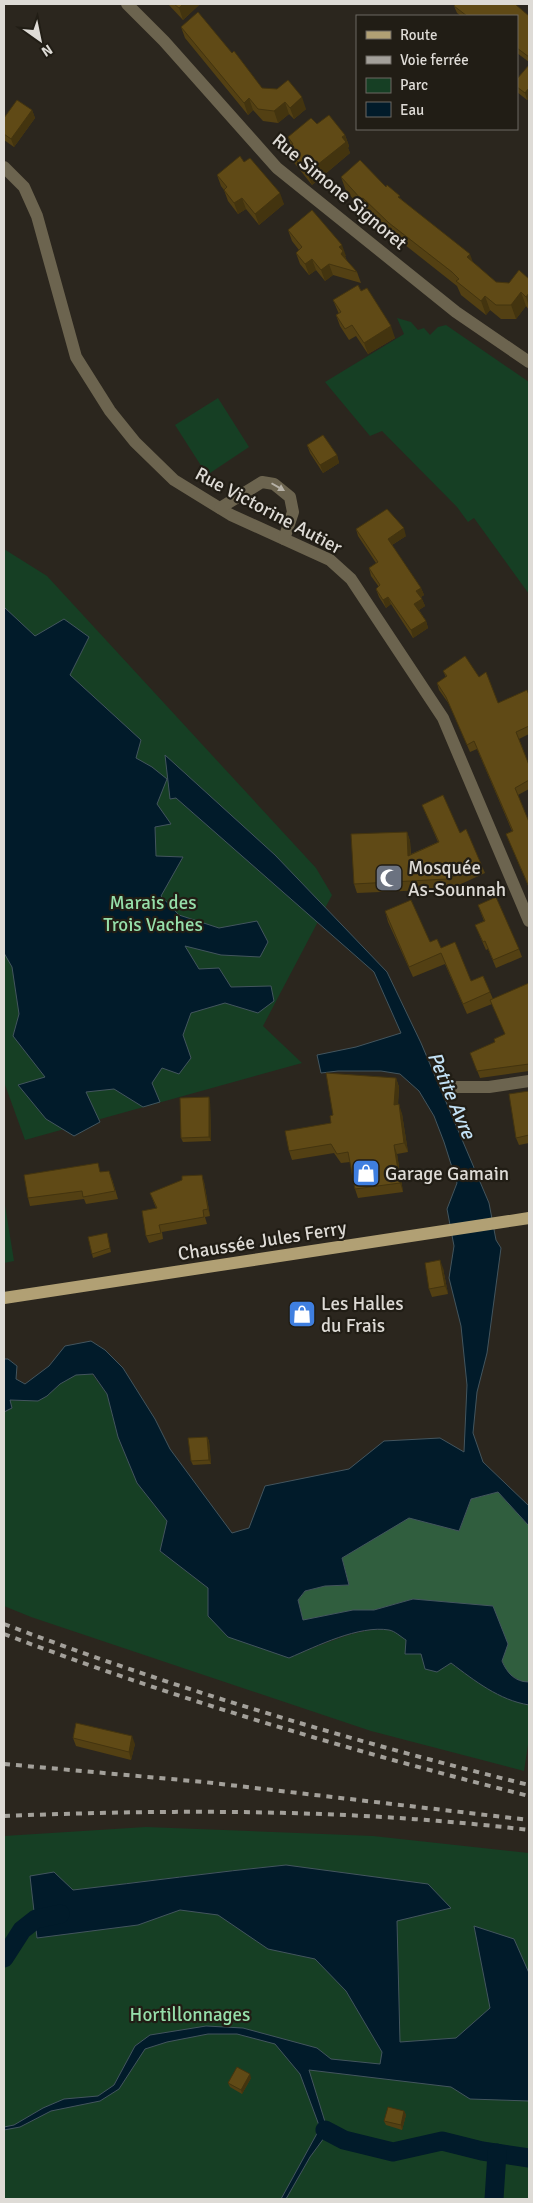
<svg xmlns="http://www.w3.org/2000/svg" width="533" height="2203" font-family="Signika,sans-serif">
<rect width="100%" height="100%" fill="#2b261e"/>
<g fill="#163f24">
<polygon points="397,318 411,322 418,330 424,328 430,335 438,327 446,325 529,382 529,594 474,518 468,522 457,507 382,431 370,436 325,382 404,334"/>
<polygon points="218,398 249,447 207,475 175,425"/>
<polygon points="4,549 47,576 316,868 332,895 263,1026 302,1063 25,1140 4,1082"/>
<polygon points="4,1199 14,1261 4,1263"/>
<path d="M76,1374H92L107,1394L118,1437L137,1483L167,1521L160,1551L208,1588V1616L289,1658C311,1649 370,1622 392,1631C410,1638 424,1658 437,1672L451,1663C475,1681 499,1700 529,1705V1738L524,1771L371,1731L31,1617L4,1606V1412L12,1408L9,1400L38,1401L47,1396L60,1384Z"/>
<polygon points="146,1827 373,1836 529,1853 529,2199 4,2199 4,1836"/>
</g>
<polygon fill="#305e3e" points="498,1492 529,1526 529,1682 522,1682 507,1673 502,1660 448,1603 413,1599 374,1610 353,1610 303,1621 298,1600 305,1591 325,1586 349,1585 342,1558 409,1517 459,1531 471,1499"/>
<g fill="#011b2a" stroke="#43555e">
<polygon points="4,607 35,636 64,619 89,637 70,675 141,740 136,758 152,767 167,779 157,804 171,824 155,827 156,856 183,857 161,896 179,915 219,928 257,921 268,942 260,957 221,955 185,946 199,969 219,968 231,987 271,986 274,1001 258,1013 225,1003 191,1013 183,1035 191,1058 179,1074 162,1068 152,1083 160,1102 143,1107 114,1089 86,1092 100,1122 74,1136 46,1119 18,1085 45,1077 13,1036 19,1014 12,967 4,953"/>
<path d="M165,755L275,855L387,972L421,1043L489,1203L496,1240L501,1248L487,1353L477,1392L473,1433L483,1462L529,1506V1526L498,1492L471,1499L459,1531L409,1518L342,1558L349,1585L325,1586L305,1591L298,1600L303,1620L353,1610H374L413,1599L493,1606L508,1644L502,1661C507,1673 515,1682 529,1682V1705C499,1700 475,1681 451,1663L437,1672L425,1669L421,1654H405L406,1640C401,1637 395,1631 389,1630C359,1625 317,1646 289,1658L228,1637L208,1616V1588L160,1551L167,1521L137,1483L118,1437L107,1394L93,1374L76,1375L60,1384L47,1396L38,1401L10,1400L12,1408L4,1412V1359H8L17,1366L16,1379L25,1384L49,1366L65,1346L91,1341L105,1350L123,1368L155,1419L170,1449L232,1533L249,1528L265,1486L349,1469L384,1441L440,1438L464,1452L467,1385L461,1326L449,1278L454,1246L447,1209L457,1183L444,1142L434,1116L419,1091L400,1074L381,1071H338L321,1073L317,1055L356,1047L401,1033L374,972L176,798L170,799Z"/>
<path d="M286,1865L428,1884L451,1908L397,1921L400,2042L456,2038L490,2008L474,1926L514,1939L529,1973V2101L470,2099L451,2087L309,2070L326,2125L324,2138L310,2157L286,2199H281L320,2128L300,2074L275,2044L237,2034H208L167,2042L145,2049L119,2089L100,2101L51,2111L20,2127L4,2130V2127L14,2125L43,2108L64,2099L98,2096L114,2085L135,2046L150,2035L206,2026L243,2028L317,2048L331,2059L380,2064L382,2052L346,1991L315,1959L268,1949L218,1915L180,1910L138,1925L37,1938L30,1876L54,1872L73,1890C144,1882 215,1872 286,1865Z"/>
</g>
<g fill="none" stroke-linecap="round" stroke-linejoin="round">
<g stroke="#011b2a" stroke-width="19">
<polyline points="4,1958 22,1930 36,1919 60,1914"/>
<polyline points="325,2130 344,2140 393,2152 442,2141 482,2151 529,2158"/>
<polyline points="494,2199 497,2153"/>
</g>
<g stroke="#6c644f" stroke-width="12">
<polyline points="127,4 164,41 277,168 456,312 529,362"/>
<polyline points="4,167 24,187 37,216 76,357 110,411 135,442 174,480 231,515 330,560 351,579 443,718 529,921"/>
<polyline points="220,508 262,482 274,484 290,497 293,512 284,539"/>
<polyline points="457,1087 489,1087 529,1081"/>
</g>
<polyline stroke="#b1a074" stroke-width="12" points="4,1298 529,1218"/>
<g stroke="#a3a09a" stroke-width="4" stroke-dasharray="6 6" stroke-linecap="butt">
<path d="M4,1624C176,1689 351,1741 529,1785"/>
<path d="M4,1634C176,1699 351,1751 529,1796"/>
<polyline points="4,1764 204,1782 529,1820"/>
<path d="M4,1816C179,1809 355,1809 529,1830"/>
</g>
</g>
<g fill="#534013">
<polygon points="168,4 200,4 183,20"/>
<polygon points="454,6 529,16 529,62 517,53 517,16 461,16 457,13"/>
<polygon points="181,27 232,53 262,88 306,109 294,119 289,114 278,123 263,121 253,110 248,115 185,38"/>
<polygon points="529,65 529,98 527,100 517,92 517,79"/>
<polygon points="32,110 35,118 14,147 4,140 4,118"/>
<polygon points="317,124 345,135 349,146 348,148 350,153 312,185 292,160 287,149 291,146 288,137"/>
<polygon points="244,162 284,204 259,225 246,209 238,214 228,201 224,190 221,186 217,175"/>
<polygon points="341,177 386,187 401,199 496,282 509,283 529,279 529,310 526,306 516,319 501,319 490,310 486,315 461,295 457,286 395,237 369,212 366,213 346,191"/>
<polygon points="288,230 346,256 345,256 347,261 357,272 361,283 333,275 325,281 316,270 309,275 300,264 296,253 299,250 292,241"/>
<polygon points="361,291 395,338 368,354 356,336 349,340 340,326 336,315 339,314 333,300"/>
<polygon points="307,445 337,455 339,463 323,473 310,453"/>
<polygon points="356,529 406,536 392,545 421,588 424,595 421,597 425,606 419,610 426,621 428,628 413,638 391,604 386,608 379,597 376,589 379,587 371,576 369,568 376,563 358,536"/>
<polygon points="443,671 479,677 498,703 529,695 529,734 519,739 529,765 529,789 518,795 529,822 529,888 506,834 512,831 477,749 470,752 449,704 439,690 437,683 446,677"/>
<polygon points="422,805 460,833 481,864 485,873 450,889 357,893 354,884 407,832 410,841 411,854 438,842"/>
<polygon points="478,905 519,949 522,957 496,968 488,949 486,950 475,925 484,921"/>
<polygon points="385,911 430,942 441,948 471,981 483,976 493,999 529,983 529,1071 480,1078 473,1060 505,1034 492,1004 467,1014 445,964 413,977 388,922"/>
<polygon points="396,1078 399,1087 398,1105 402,1114 408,1152 397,1154 403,1192 358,1198 355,1189 350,1162 341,1163 334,1153 292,1160 289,1151 331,1123 333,1115"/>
<polygon points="529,1091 529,1143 519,1145 516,1138"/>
<polygon points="210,1101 211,1141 183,1142 181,1138"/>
<polygon points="101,1172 112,1179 118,1199 86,1204 84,1199 30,1206 28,1198"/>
<polygon points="204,1182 210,1216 205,1217 207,1224 162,1232 163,1239 149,1243 146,1236 156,1208 150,1193"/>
<polygon points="108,1237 111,1252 93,1258 92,1254"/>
<polygon points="443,1268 448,1294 432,1297 429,1289"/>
<polygon points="207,1437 209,1441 211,1464 193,1465 191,1461"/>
<polygon points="73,1738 135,1744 131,1760 76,1746"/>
<polygon points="251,2078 242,2094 230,2087 228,2083"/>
<polygon points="404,2111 406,2115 402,2130 386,2125 384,2121"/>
</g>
<g fill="#43340f">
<polygon points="183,4 200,4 183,20 179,8"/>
<polygon points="528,89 529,98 527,100 525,93"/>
<polygon points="302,97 306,109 294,119 290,108"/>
<polygon points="249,98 253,110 248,115 244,103"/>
<polygon points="285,102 289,114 278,123 274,111"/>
<polygon points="32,110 35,118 14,147 11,139"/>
<polygon points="345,135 349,146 348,148 350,153 312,185 307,173"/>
<polygon points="280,193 284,204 259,225 255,214"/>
<polygon points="242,198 246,209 238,214 234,203"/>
<polygon points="363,198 369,212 366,213 361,199"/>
<polygon points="342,245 346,256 345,256 347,262 341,254 339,247"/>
<polygon points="470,254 475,268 467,257"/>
<polygon points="312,259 316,270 309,275 305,264"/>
<polygon points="329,264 333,275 325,281 321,270"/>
<polygon points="521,292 526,306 516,319 511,305"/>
<polygon points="529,293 529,307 526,297"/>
<polygon points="485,296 490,310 486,315 481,301"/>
<polygon points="391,326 395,338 368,354 364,343"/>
<polygon points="337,455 339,463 323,473 320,465"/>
<polygon points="404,528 406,536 390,546 388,539"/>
<polygon points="421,588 424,595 419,598 416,591"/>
<polygon points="388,597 391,604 386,608 383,600"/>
<polygon points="422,599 425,606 417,611 414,604"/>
<polygon points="426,621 428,628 413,638 411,630"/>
<polygon points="407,832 410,841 411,865 408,856"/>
<polygon points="396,1078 399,1087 397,1115 394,1105"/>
<polygon points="209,1097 210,1101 211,1141 209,1137"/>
<polygon points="399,1104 402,1114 408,1152 404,1143"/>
<polygon points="394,1145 397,1154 403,1192 400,1183"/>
<polygon points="202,1175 204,1182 210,1216 208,1209"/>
<polygon points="440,1260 443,1268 448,1294 445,1286"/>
<polygon points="207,1437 209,1441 211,1464 209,1460"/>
<polygon points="132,1736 135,1744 131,1760 129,1752"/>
<polygon points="250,2074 251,2078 242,2094 241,2090"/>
<polygon points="404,2111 406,2115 402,2130 401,2125"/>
</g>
<g fill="#604a16" stroke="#43340f">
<polygon points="174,4 183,4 179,8"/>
<polygon points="456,4 515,4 529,16 529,57 517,48 517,16 467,16 454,6"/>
<polygon points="198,12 232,53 234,51 262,88 277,89 288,80 302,97 290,108 285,102 274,111 258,109 249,98 244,103 181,27"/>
<polygon points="529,65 529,89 528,89 525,93 517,87 517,79"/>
<polygon points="17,100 32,110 11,139 4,134 4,118"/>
<polygon points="329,115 345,135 342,137 346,142 307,173 287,149 293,144 288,137 311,118 317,124"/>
<polygon points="240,156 244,162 250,158 280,193 255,214 242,198 234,203 224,190 227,187 217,175"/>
<polygon points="360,160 386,187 387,185 400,196 398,197 470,254 467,257 496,282 509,283 519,270 529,279 529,293 526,297 521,292 511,305 496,305 485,296 481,301 456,281 459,279 452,272 389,223 363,198 361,199 341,177"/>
<polygon points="312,210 342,245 339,247 343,251 341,254 357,272 329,264 321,270 312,259 305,264 296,253 302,247 288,230"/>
<polygon points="358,285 361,291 367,288 391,326 364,343 352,325 345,329 336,315 341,312 333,300"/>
<polygon points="323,435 337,455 320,465 307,445"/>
<polygon points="387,509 404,528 388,539 421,588 416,591 422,599 414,604 426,621 411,630 388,597 383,600 376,589 380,585 369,568 378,562 356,529"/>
<polygon points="465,656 479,677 486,672 498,703 527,690 529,695 529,726 516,732 529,765 529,780 515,788 529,822 529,887 506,834 513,831 474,741 467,745 446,697 437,683 447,676 443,671"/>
<polygon points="443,795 460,833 466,829 481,864 447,879 354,884 351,834 407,832 408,856 439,842 422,805"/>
<polygon points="496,897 519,949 493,960 485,941 483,942 475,925 485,921 478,905"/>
<polygon points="411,900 430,942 437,939 441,948 455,942 471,981 483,976 490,992 463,1004 441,953 409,967 385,911"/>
<polygon points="529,983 529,1064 477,1071 470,1053 495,1042 494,1039 505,1034 490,1000"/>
<polygon points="326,1073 396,1078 394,1105 399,1104 404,1143 394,1145 400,1183 355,1189 348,1152 337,1154 331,1144 289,1151 285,1131 331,1123 330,1116 333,1115"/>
<polygon points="529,1091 529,1135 516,1138 509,1094"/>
<polygon points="209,1097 209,1137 181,1138 180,1098"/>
<polygon points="98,1163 100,1172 109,1171 115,1191 83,1197 82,1191 28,1198 24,1175"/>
<polygon points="202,1175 208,1209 203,1210 204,1217 159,1225 161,1233 146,1236 142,1211 157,1208 150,1193 182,1180 182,1176"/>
<polygon points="107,1233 110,1248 92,1254 88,1237"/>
<polygon points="440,1260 445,1286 429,1289 425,1263"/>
<polygon points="207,1437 209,1460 191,1461 188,1438"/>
<polygon points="76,1723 132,1736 129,1752 73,1738"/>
<polygon points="237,2067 250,2074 241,2090 228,2083"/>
<polygon points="388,2107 404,2111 401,2125 384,2121"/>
</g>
<defs><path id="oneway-solid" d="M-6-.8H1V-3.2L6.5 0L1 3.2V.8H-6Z" transform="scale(1.25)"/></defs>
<use fill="#b6b1a7" href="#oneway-solid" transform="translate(278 487) rotate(30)"/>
<defs>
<g id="mosque-square" transform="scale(1.4375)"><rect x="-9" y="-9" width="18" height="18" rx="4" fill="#6b7280" stroke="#211d15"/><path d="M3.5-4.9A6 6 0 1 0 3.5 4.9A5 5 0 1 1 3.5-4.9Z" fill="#fff"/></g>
<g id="shop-square" transform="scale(1.4375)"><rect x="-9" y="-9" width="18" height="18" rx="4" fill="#3f7fe0" stroke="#211d15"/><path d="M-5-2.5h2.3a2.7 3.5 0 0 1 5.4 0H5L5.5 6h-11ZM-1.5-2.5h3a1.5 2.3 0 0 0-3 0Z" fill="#fff"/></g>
</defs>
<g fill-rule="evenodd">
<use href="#mosque-square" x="389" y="878"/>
<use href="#shop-square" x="366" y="1173"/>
<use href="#shop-square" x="302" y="1314"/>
</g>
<g text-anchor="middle" stroke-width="4.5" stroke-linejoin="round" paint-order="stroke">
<g font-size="19" fill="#dedbd6" stroke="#211d15">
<text transform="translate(340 191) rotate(40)" y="7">Rue Simone Signoret</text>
<text transform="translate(269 510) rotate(28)" y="7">Rue Victorine Autier</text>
<text transform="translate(262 1240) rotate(-9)" y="7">Chaussée Jules Ferry</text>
</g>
<g font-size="19" fill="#dedbd6" stroke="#211d15" text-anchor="start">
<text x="408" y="874">Mosquée<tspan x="408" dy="22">As-Sounnah</tspan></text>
<text x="385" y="1180">Garage Gamain</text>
<text x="321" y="1310">Les Halles<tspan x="321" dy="22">du Frais</tspan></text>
</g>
<g font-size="19" fill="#96dfaa" stroke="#211d15">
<text x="153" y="909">Marais des<tspan x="153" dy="22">Trois Vaches</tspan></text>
<text x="190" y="2021">Hortillonnages</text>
</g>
<g font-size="20" font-style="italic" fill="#c3e1f5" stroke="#211d15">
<text transform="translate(452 1095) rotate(67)" y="7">Petite Avre</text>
</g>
</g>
<rect width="533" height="2203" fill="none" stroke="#dedbd6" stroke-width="10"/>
<rect x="356" y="15" width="162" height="115" fill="#211d15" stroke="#6d6962"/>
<rect x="366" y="31" width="25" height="8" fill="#b1a074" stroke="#6d6962"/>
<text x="400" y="40" font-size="15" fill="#dedbd6">Route</text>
<rect x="366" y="56" width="25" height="8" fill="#a3a09a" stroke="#6d6962"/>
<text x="400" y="65" font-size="15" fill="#dedbd6">Voie ferrée</text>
<rect x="366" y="78" width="25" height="15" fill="#163f24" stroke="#6d6962"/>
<text x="400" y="90" font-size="15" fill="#dedbd6">Parc</text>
<rect x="366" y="102" width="25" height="15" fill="#011b2a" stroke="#6d6962"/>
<text x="400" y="115" font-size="15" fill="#dedbd6">Eau</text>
<g transform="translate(40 40) rotate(147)" stroke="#211d15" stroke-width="4" paint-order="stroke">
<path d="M0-4L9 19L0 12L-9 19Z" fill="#dedbd6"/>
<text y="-8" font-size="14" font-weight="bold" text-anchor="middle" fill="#dedbd6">N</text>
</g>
</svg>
